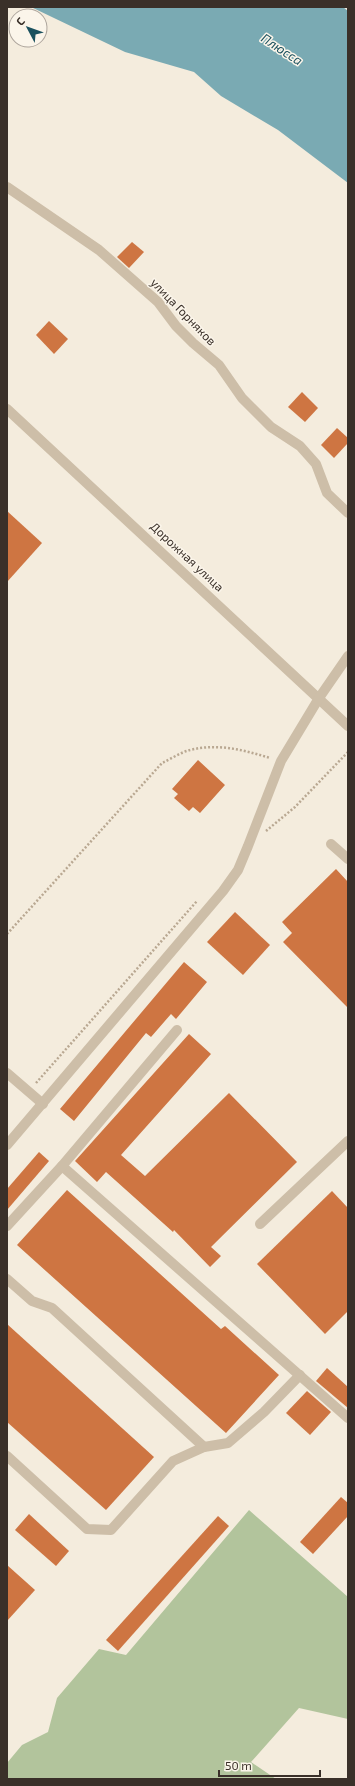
<svg xmlns="http://www.w3.org/2000/svg" width="355" height="1786" font-family="'Exo 2',sans-serif">
<rect width="100%" height="100%" fill="#f4ecdd"/>
<polygon fill="#b2c49c" points="249,1510 348,1597 348,1719 299,1708 251,1762 276,1779 7,1779 7,1763 22,1745 48,1732 57,1698 99,1649 126,1655"/>
<polygon fill="#7aaab3" points="31,7 343,7 348,11 348,183 278,130 221,96 194,72 125,52"/>
<g fill="#ce7542">
<polygon points="132,242 144,252 129,268 117,257"/>
<polygon points="49,321 68,339 54,354 36,335"/>
<polygon points="302,392 318,408 305,422 288,407"/>
<polygon points="337,428 348,438 348,443 334,458 321,445"/>
<polygon points="7,511 42,543 7,582"/>
<polygon points="198,760 225,785 200,813 193,807 189,811 174,798 178,794 172,789"/>
<polygon points="336,869 348,882 348,1008 283,942 292,933 282,922"/>
<polygon points="235,912 270,945 243,975 207,942"/>
<polygon points="184,962 207,982 176,1019 171,1014 151,1037 146,1033 74,1121 60,1109"/>
<polygon points="189,1034 211,1054 121,1155 145,1176 229,1093 297,1162 211,1247 221,1256 210,1267 174,1230 173,1232 106,1172 97,1182 75,1161"/>
<polygon points="39,1152 49,1161 7,1210 7,1189"/>
<polygon points="67,1190 221,1329 225,1326 279,1375 226,1433 17,1245"/>
<polygon points="332,1191 348,1208 348,1311 325,1334 257,1264"/>
<polygon points="7,1324 154,1457 106,1510 7,1422"/>
<polygon points="327,1368 348,1387 348,1408 316,1381"/>
<polygon points="307,1391 331,1412 310,1435 286,1413"/>
<polygon points="341,1497 348,1503 348,1516 313,1554 300,1542"/>
<polygon points="29,1514 69,1551 56,1566 15,1530"/>
<polygon points="218,1516 229,1526 118,1651 106,1640"/>
<polygon points="7,1565 35,1590 7,1621"/>
</g>
<g fill="none" stroke-linecap="round" stroke-linejoin="round">
<g stroke="#b9a892" stroke-width="2.5" stroke-dasharray="2 2" stroke-linecap="butt">
<polyline points="266,831 295,807 348,752"/>
<path d="M7,934L162,763C171,759 181,752 190,750C218,743 244,750 270,758"/>
<polyline points="36,1083 197,901"/>
</g>
<g stroke="#cdbea8" stroke-width="10">
<polyline points="7,187 99,250 158,302 176,326 193,343 219,365 242,398 271,427 300,446 316,464 327,493 348,513"/>
<polyline points="7,409 348,726"/>
<polyline points="331,844 348,859"/>
<polyline points="7,1073 43,1104"/>
<polyline points="7,1145 223,891 238,870 248,846 281,761 319,698 348,656"/>
<polyline points="62,1166 348,1418"/>
<polyline points="260,1224 348,1141"/>
<polyline points="7,1226 62,1166 177,1030"/>
<polyline points="7,1279 32,1301 52,1308 204,1447"/>
<polyline points="7,1456 87,1529 111,1530 173,1461 204,1447 228,1443 264,1412 300,1375"/>
</g>
</g>
<g text-anchor="middle" stroke-width="3" stroke-linejoin="round" paint-order="stroke">
<g font-size="12" fill="#3a3029" stroke="#fbf5ea">
<text transform="translate(183 312) rotate(46)" y="4">улица Горняков</text>
<text transform="translate(187 557) rotate(43)" y="4">Дорожная улица</text>
</g>
<g font-size="13" font-style="italic" fill="#1b515e" stroke="#fbf5ea">
<text transform="translate(282 49) rotate(33)" y="5">Плюсса</text>
</g>
</g>
<rect width="355" height="1786" fill="none" stroke="#3a3029" stroke-width="16"/>
<g transform="translate(28 28) rotate(311)"><circle r="19" fill="#fbf5ea" stroke="#aea69d"/>
<path d="M0-3L7 15L0 10L-7 15Z" fill="#1b515e"/>
<text y="-6" font-size="11" font-weight="bold" text-anchor="middle" fill="#3a3029">С</text>
</g>
<path d="M219 1770v6h101v-6" fill="none" stroke="#3a3029" stroke-width="2"/>
<text x="225" y="1770" font-size="12" fill="#3a3029" stroke="#fbf5ea" stroke-width="3" paint-order="stroke">50 m</text>
</svg>
